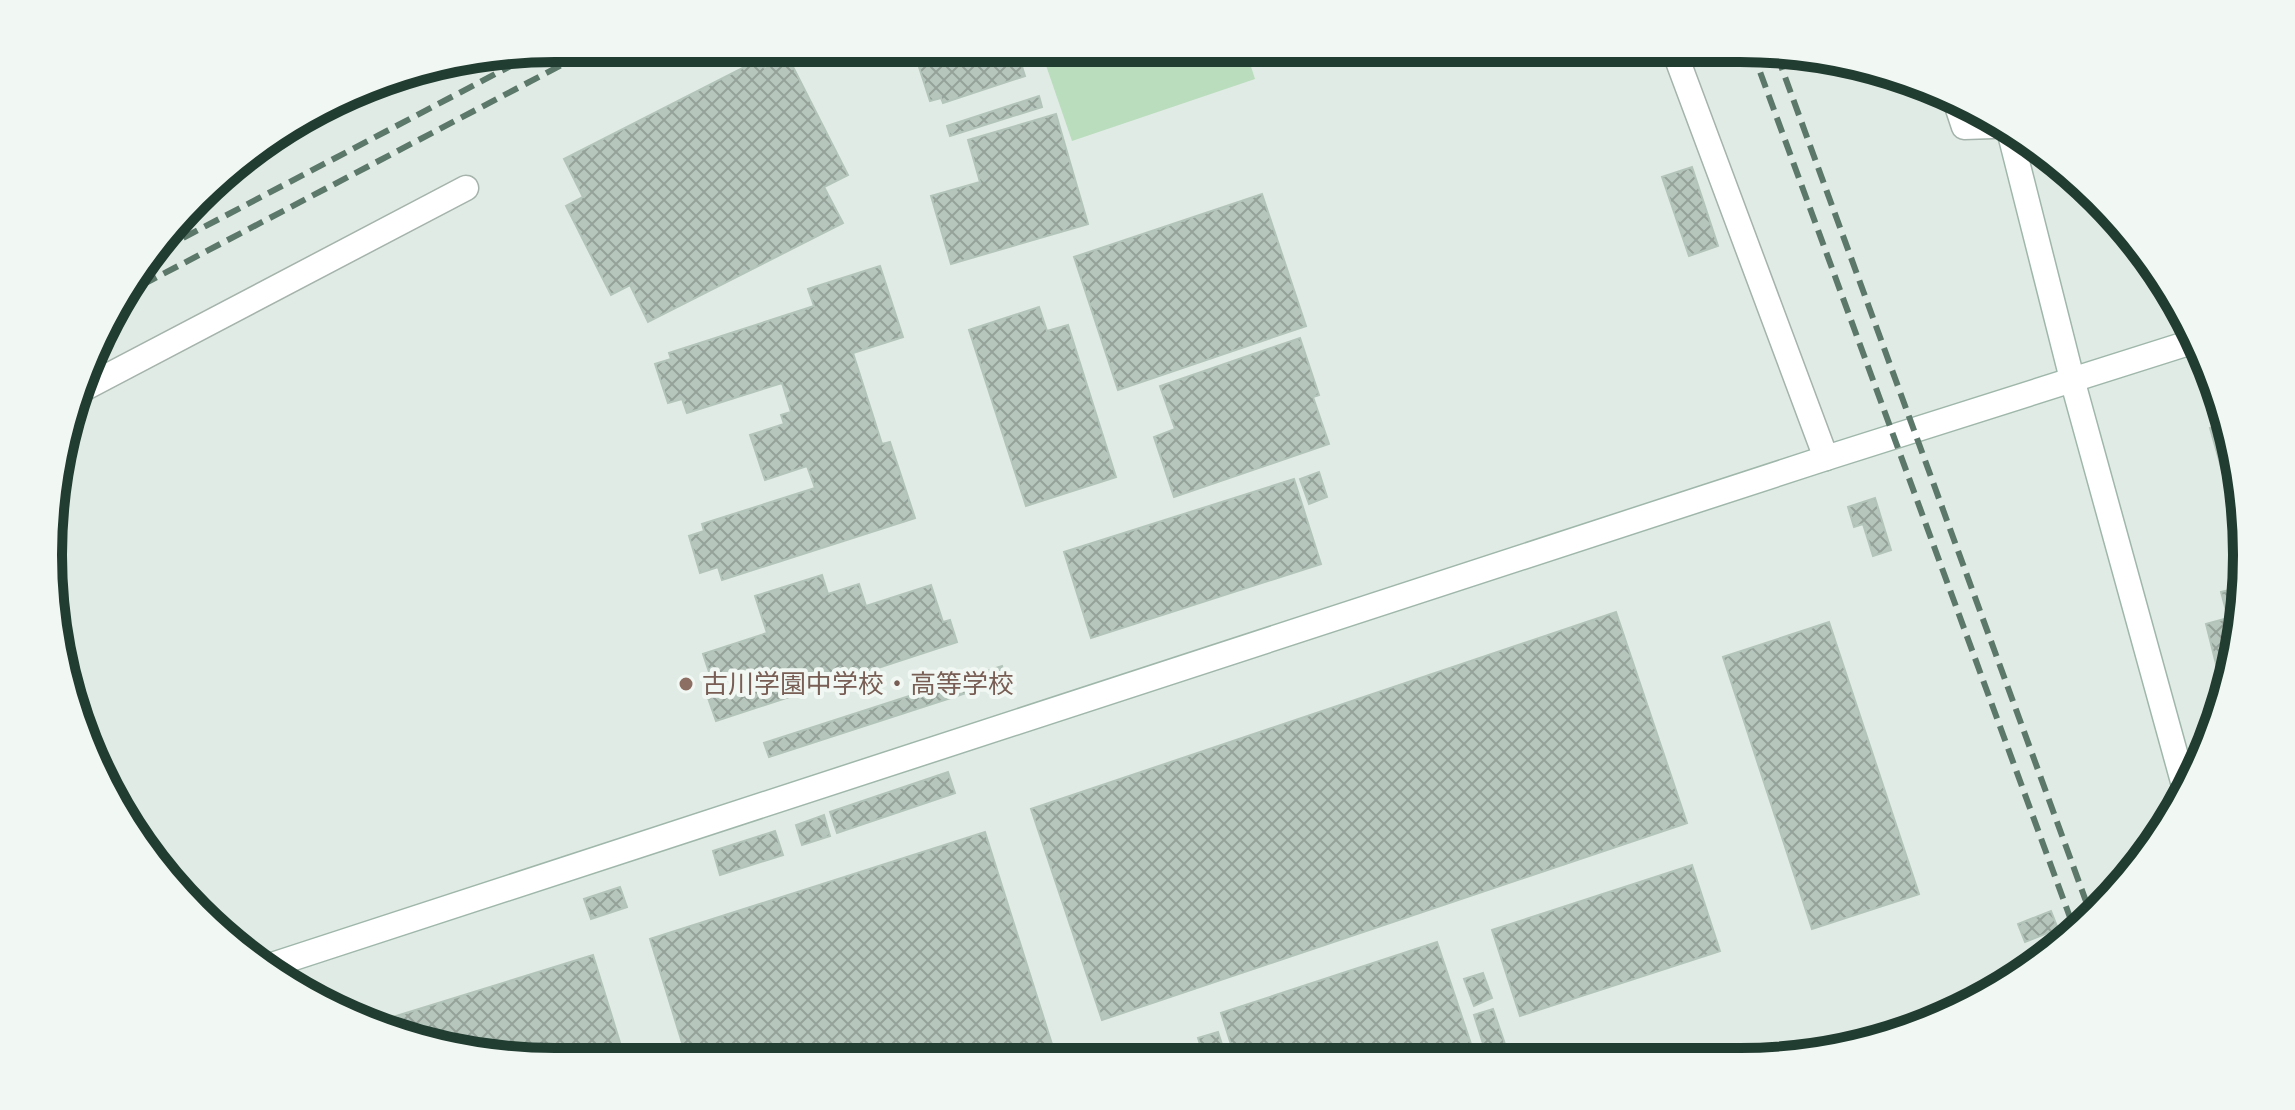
<svg xmlns="http://www.w3.org/2000/svg" width="2295" height="1110" font-family="'Sofia Sans Condensed','Noto Sans JP',sans-serif">
<defs>
<pattern id="building-cross-hatch" width="8" height="8" patternUnits="userSpaceOnUse" patternTransform="scale(2)"><rect width="8" height="8" fill="#b6c6bd"/><path d="M0 0l8 8M0 8l8-8" fill="none" stroke="#94a29a"/></pattern>
</defs>
<rect width="100%" height="100%" fill="#e1ebe5"/>
<polygon fill="#baddbd" points="1040,48 1245,48 1255,79 1072,141"/>
<g fill="url(#building-cross-hatch)" stroke="#b3c5ba" stroke-width="2">
<polygon points="921,48 1025,48 1026,52 1018,54 1025,76 943,103 941,98 930,101 918,64 926,62"/>
<polygon points="788,57 848,175 824,187 843,223 648,322 630,285 611,295 566,206 583,197 564,159 760,59 765,69"/>
<polygon points="1039,96 1042,107 950,136 947,126"/>
<polygon points="1056,114 1088,224 951,264 931,196 980,182 968,140"/>
<polygon points="1692,167 1718,246 1689,256 1662,177"/>
<polygon points="1262,194 1306,326 1118,390 1074,257"/>
<polygon points="880,266 903,337 853,353 882,444 890,442 915,518 722,580 718,567 700,573 689,536 704,531 702,524 815,488 807,466 765,480 750,435 784,424 781,415 791,412 782,383 687,413 682,399 668,403 655,364 671,359 669,353 814,306 808,289"/>
<polygon points="1039,307 1047,331 1068,325 1116,477 1026,506 969,330"/>
<polygon points="1300,338 1319,395 1313,397 1329,444 1174,497 1154,437 1175,429 1160,386"/>
<polygon points="2221,425 2235,497 2230,499 2210,428"/>
<polygon points="1319,472 1327,497 1309,504 1300,479"/>
<polygon points="1294,479 1321,564 1091,638 1064,552"/>
<polygon points="1875,498 1891,550 1873,556 1863,524 1854,527 1848,507"/>
<polygon points="822,575 828,594 859,584 866,606 931,585 943,622 950,620 957,642 716,721 707,695 716,693 703,654 767,633 755,596"/>
<polygon points="2241,587 2221,684 2206,624 2228,618 2221,592"/>
<polygon points="1616,612 1687,823 1102,1020 1031,809"/>
<polygon points="1829,622 1919,894 1812,929 1723,657"/>
<polygon points="1002,666 1006,680 769,757 764,743"/>
<polygon points="948,772 955,793 837,833 830,812"/>
<polygon points="824,815 830,836 802,845 796,825"/>
<polygon points="775,831 783,855 720,875 713,851"/>
<polygon points="985,832 1057,1060 688,1062 650,939"/>
<polygon points="1692,865 1720,951 1520,1016 1492,930"/>
<polygon points="620,887 627,907 591,919 584,899"/>
<polygon points="2051,911 2058,929 2025,942 2018,924"/>
<polygon points="1437,942 1476,1059 1236,1060 1221,1013"/>
<polygon points="593,955 626,1062 555,1062 397,1031 393,1017"/>
<polygon points="1483,973 1492,998 1474,1006 1464,979"/>
<polygon points="1992,990 1934,1023 1851,1046 1849,1038"/>
<polygon points="1493,1009 1506,1047 1486,1053 1474,1015"/>
<polygon points="1218,1032 1227,1060 1205,1060 1198,1038"/>
<polygon points="1183,1050 1186,1060 1156,1060 1156,1058"/>
</g>
<g fill="none" stroke-linecap="round" stroke-linejoin="round">
<g stroke="#a4b3ab" stroke-width="27">
<g id="street">
<polyline points="1673,48 1826,458"/>
<polyline points="1955,100 1964,127 1993,126"/>
<polyline points="83,389 466,188"/>
</g>
</g>
<g stroke="#9fb7ab" stroke-width="27">
<g id="secondary">
<polyline points="2011,138 2072,379 2185,789"/>
<polyline points="269,966 1826,458 2195,341"/>
</g>
</g>
<use href="#street" stroke="#fff" stroke-width="24"/>
<use href="#secondary" stroke="#fff" stroke-width="24"/>
<g stroke="#5c786b" stroke-width="6" stroke-dasharray="16 8" stroke-linecap="butt">
<polyline points="1752,50 2075,931"/>
<polyline points="1777,55 2091,915"/>
<polyline points="162,249 541,50"/>
<polyline points="121,296 594,48"/>
</g>
</g>
<circle fill="#8d6e63" stroke="#f1f8f3" stroke-width="3" cx="686" cy="684" r="8"/>
<g text-anchor="middle" stroke-width="8" stroke-linejoin="round" paint-order="stroke">
<g font-size="26" fill="#785e54" stroke="#f1f8f3" text-anchor="start">
<text x="702" y="693">古川学園中学校・高等学校</text>
</g>
</g>
<path d="M0 0H2295V1110H0ZM555 62H1740A493 493 0 0 1 2233 555V555A493 493 0 0 1 1740 1048H555A493 493 0 0 1 62 555V555A493 493 0 0 1 555 62Z" fill="#f1f8f3" fill-rule="evenodd"/>
<path fill="none" stroke="#213c30" stroke-width="10" d="M555 62H1740A493 493 0 0 1 2233 555V555A493 493 0 0 1 1740 1048H555A493 493 0 0 1 62 555V555A493 493 0 0 1 555 62Z"/>
</svg>
